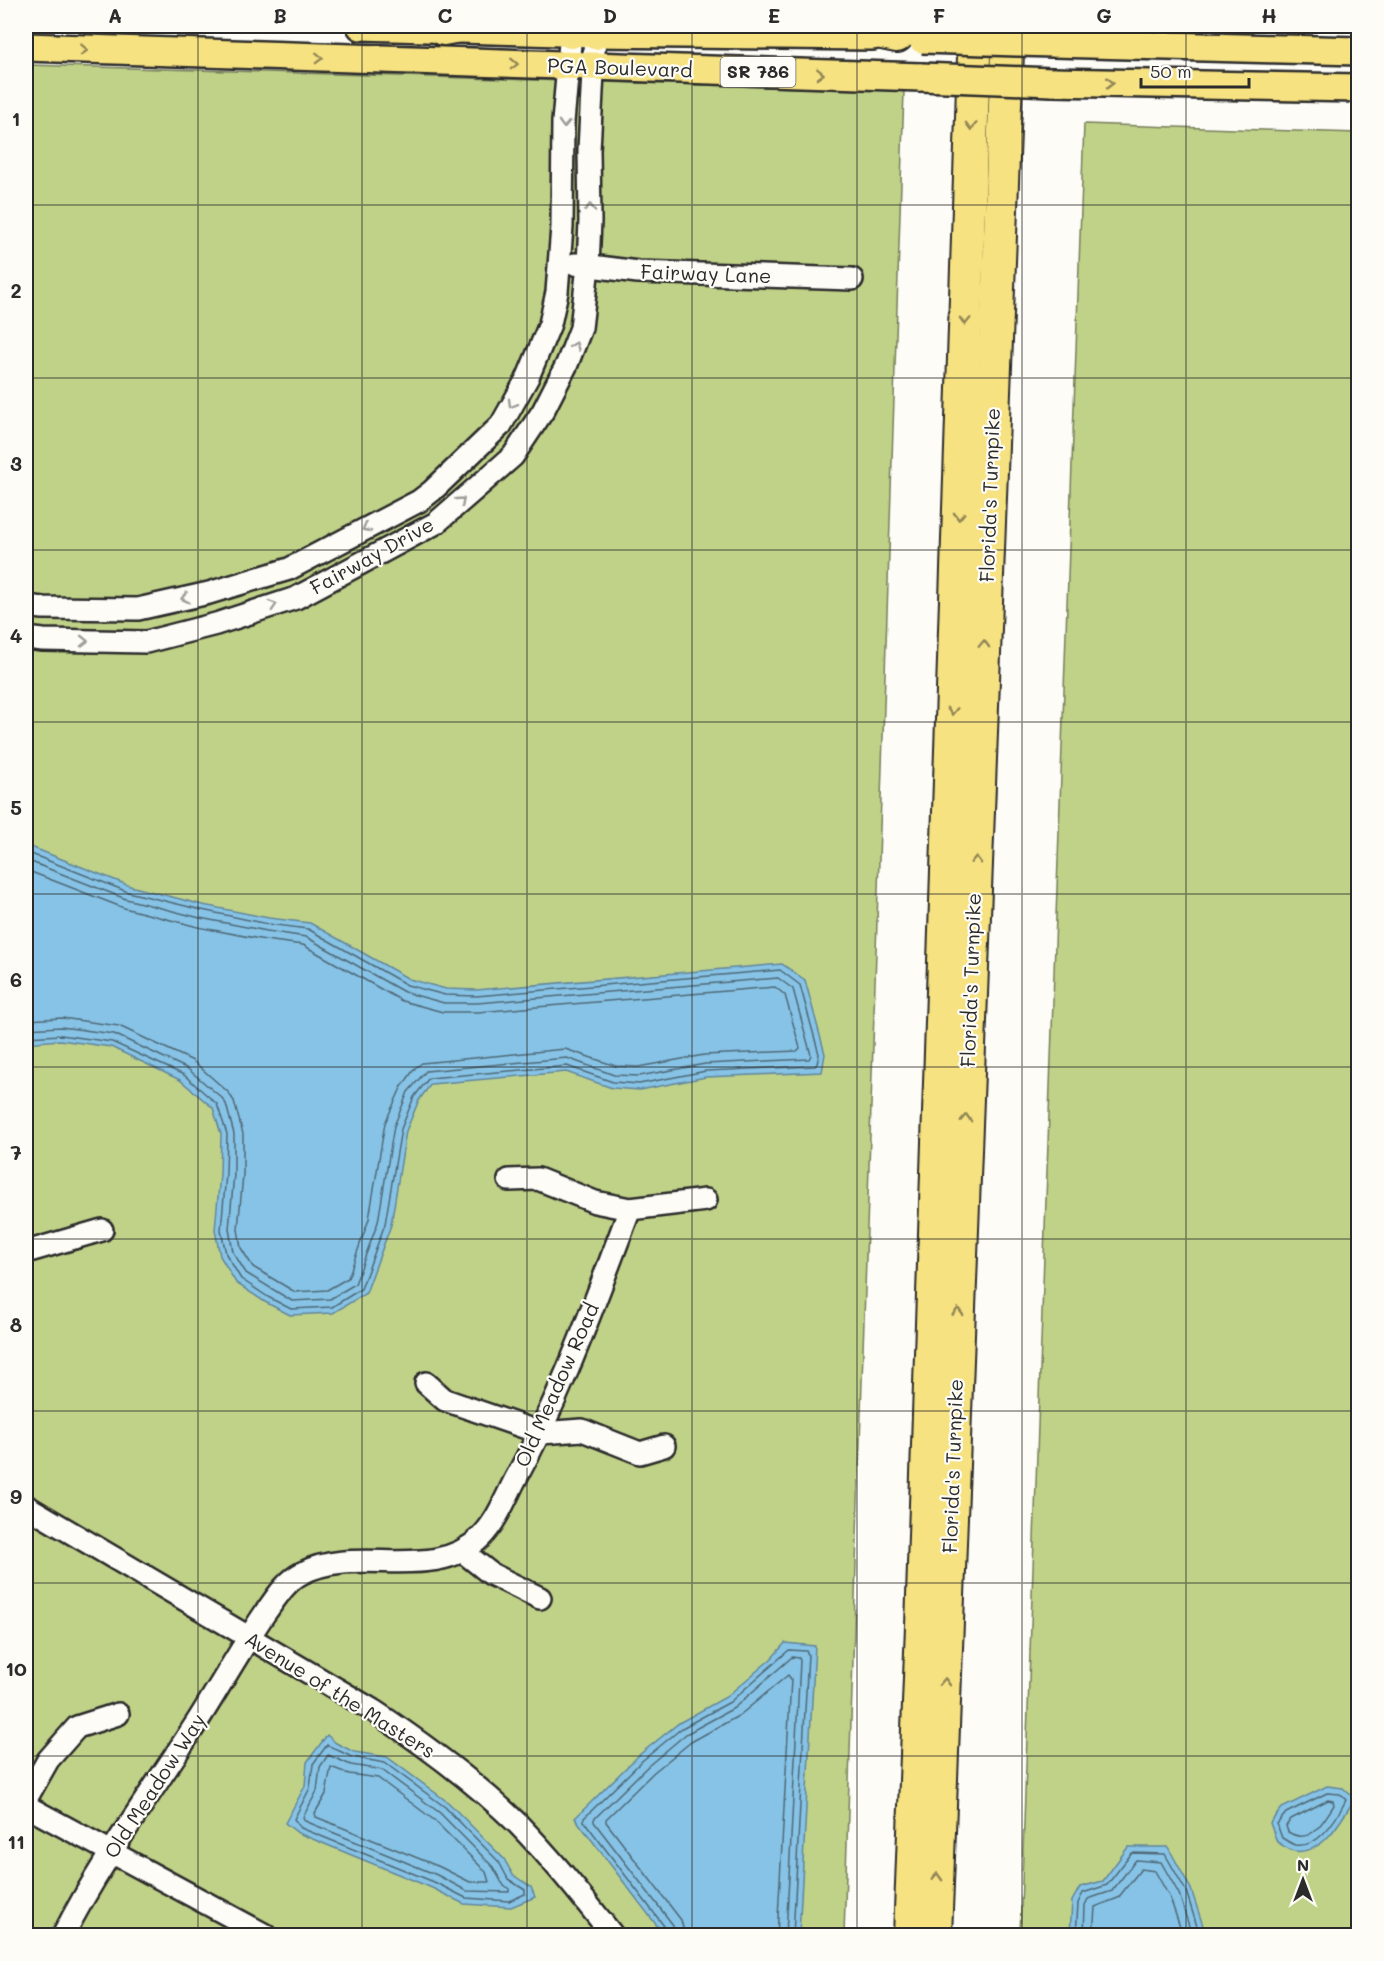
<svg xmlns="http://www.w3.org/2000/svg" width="1384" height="1961" font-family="Mali,sans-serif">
<rect width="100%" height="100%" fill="#fdfcf7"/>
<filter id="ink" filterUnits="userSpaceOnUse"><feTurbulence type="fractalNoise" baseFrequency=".0167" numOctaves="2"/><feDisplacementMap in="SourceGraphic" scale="12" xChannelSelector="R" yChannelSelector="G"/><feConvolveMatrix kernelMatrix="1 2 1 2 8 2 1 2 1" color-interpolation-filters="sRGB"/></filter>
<g filter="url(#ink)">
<g fill="#c0d288" stroke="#767e5a" stroke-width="1.5">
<polygon points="26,65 904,91 844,1935 26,1936"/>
<polygon points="1084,124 1358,133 1358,1935 1020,1936"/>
</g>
<g fill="#86c3e6" stroke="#62869b" stroke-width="1.5">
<polygon points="26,845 130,886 203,905 269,918 310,923 409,979 446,989 476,990 782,964 805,980 825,1054 822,1072 706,1077 640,1090 612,1088 566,1072 431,1084 419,1100 406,1131 391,1225 366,1293 333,1313 290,1315 265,1302 236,1283 220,1256 215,1230 220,1174 221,1134 213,1108 180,1080 111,1047 60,1040 26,1043"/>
<polygon points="785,1643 815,1646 799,1935 664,1935 575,1818 639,1755 679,1723 726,1697 771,1659"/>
<polygon points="327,1735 336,1743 354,1752 387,1757 449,1803 504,1859 513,1875 531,1887 535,1897 511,1907 464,1904 432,1888 298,1833 285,1823 305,1786 307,1762"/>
<path d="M1327,1786L1343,1788L1355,1799C1341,1819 1324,1856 1294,1851C1289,1850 1282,1845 1277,1842L1270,1823L1282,1808Z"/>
<polygon points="1128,1847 1168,1847 1191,1889 1206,1935 1070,1935 1072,1901 1080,1887 1103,1881"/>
</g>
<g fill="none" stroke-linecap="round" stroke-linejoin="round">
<g stroke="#4f6876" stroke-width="1.5">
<polyline points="26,852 128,892 202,910 268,924 308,929 407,985 445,995 476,996 780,970 800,985 819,1054 817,1064 815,1066 706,1071 639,1084 613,1082 567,1066 429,1078 414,1097 401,1129 385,1224 361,1289 332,1307 291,1309 268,1297 241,1279 226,1254 221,1230 226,1174 227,1134 217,1104 184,1075 112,1042 61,1035 26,1037"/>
<polyline points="26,860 126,899 200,918 267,931 306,937 404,992 444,1003 477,1003 778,978 793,989 811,1055 809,1059 705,1064 639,1076 614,1075 567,1058 426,1071 408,1092 394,1126 378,1222 355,1284 330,1299 292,1301 246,1273 233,1252 229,1229 234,1174 234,1134 226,1104 222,1098 188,1069 114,1034 61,1027 26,1029"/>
<polyline points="26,870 124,908 198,927 265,940 303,945 402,1001 443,1012 478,1012 775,987 785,995 800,1048 797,1051 704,1055 638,1067 616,1066 565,1049 422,1063 415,1068 401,1088 385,1123 369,1219 348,1278 327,1290 295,1292 253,1267 241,1248 238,1229 243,1175 243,1134 234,1101 228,1092 193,1061 119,1026 62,1018 26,1020"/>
<polygon points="327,1745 352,1757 385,1763 445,1807 499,1862 508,1879 525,1890 525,1894 509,1901 466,1898 434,1882 301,1828 294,1819 310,1788 313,1764"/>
<polygon points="328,1755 351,1765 382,1770 440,1813 493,1867 502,1883 509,1889 509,1892 467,1891 437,1875 305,1821 303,1817 317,1791 320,1767"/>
<polygon points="331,1767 349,1774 378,1778 434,1820 486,1872 489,1882 470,1882 440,1867 316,1817 315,1813 326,1794"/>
<path d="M1327,1793L1340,1794L1346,1800C1337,1818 1319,1849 1295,1845C1291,1844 1286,1840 1282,1838L1277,1824L1286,1813Z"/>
<path d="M1328,1800L1333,1801L1334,1805C1323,1822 1311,1846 1288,1832L1286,1826L1291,1819Z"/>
<polyline points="668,1936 667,1930 584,1821 584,1818 643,1760 682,1728 730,1702 789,1650 806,1651 808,1654 793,1936"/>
<polyline points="676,1936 673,1925 594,1822 594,1819 648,1766 686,1734 734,1708 792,1657 799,1658 800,1661 786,1936"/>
<polyline points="685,1936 681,1920 606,1822 606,1819 654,1772 691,1742 740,1715 788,1675 791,1679 777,1936"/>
<polyline points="1076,1936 1078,1903 1083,1893 1107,1885 1132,1853 1165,1854 1186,1891 1200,1936"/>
<polyline points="1084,1936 1085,1905 1088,1899 1112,1891 1136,1860 1161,1862 1179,1894 1192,1936"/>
<polyline points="1093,1936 1095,1907 1118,1898 1141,1869 1155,1871 1170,1898 1183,1936"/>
</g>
<g stroke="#2b2b2b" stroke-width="26">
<g id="minor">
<polyline points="575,264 638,272 852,279"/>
<polyline points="26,606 43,608 138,609 209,593 289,569 419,501 432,491 501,425 528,377 550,324 557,292 562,227 563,122 571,32"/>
<polyline points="26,638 43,640 146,642 216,624 296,598 436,523 513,456 543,411 567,364 581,328 588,266 590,221 589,150 595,33"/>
<polyline points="509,1180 538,1179 595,1202 630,1209 706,1200"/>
<polyline points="26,1252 102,1230"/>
<polyline points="426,1383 445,1400 541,1433 582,1430 640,1453 664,1446"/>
<path d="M26,1506L374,1711C425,1745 474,1781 518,1824C552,1859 583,1897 613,1936"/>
<polyline points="462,1551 491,1574 540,1598"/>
<polyline points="26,1799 48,1760 77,1727 118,1714"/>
<polyline points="26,1806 267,1936"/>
<path d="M63,1936C101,1861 152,1792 197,1722C220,1686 241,1648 265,1613C276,1598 285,1582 302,1573C357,1544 434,1584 481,1537C497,1521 506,1497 516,1478C563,1393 595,1300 630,1209"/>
</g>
</g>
<g stroke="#2b2b2b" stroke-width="32">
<g id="major">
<polyline points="361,26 595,33 872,36"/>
<polyline points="1053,43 1358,51"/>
<polyline points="26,47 921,77"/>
<polyline points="1052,82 1358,88"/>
</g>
</g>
<g stroke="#2b2b2b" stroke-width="36">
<g id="highway">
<polyline points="848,26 897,36"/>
<polyline points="443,29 459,26"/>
<polyline points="571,32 571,26"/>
<polyline points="595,33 595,26"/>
<polyline points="910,1936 922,1626 975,26"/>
<polyline points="935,1936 1008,26"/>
</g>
</g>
<use href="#minor" stroke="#fdfcf7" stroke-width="21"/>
<use href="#major" stroke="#f7e281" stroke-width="27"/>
<use href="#highway" stroke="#f7e281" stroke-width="32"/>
<g stroke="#2b2b2b" stroke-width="32" stroke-linecap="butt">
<g id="major-bridge">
<polyline points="922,39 1053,43"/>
<polyline points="921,77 1052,82"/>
</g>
</g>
<use href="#major-bridge" stroke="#f7e281" stroke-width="27"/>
</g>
<defs><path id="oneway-chevron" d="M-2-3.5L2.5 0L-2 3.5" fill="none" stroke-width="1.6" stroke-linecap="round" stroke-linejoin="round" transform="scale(1.5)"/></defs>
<g stroke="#918656">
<use href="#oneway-chevron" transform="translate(84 50) rotate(3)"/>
<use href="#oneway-chevron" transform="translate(319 58) rotate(2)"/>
<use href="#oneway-chevron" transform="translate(514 64) rotate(2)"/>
<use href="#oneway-chevron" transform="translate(820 74) rotate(2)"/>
<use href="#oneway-chevron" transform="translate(1110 83) rotate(1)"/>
<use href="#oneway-chevron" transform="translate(971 126) rotate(92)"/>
<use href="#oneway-chevron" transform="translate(965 321) rotate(92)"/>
<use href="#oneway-chevron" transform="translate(959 516) rotate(92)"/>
<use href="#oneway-chevron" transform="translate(984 644) rotate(-88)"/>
<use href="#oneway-chevron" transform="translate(952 711) rotate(92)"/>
<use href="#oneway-chevron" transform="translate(976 860) rotate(-88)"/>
<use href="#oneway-chevron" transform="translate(966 1118) rotate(-88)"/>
<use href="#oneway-chevron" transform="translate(958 1312) rotate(-88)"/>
<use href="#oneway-chevron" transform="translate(945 1682) rotate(-88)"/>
<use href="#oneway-chevron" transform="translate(937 1877) rotate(-88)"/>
</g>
<g stroke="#9e9e9b">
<use href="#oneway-chevron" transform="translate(564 124) rotate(92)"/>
<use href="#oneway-chevron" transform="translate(590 208) rotate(-91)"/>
<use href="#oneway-chevron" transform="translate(575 346) rotate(-69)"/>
<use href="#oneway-chevron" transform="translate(512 404) rotate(120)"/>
<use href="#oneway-chevron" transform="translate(461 501) rotate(-41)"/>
<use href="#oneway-chevron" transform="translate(366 528) rotate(152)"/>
<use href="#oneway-chevron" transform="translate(185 598) rotate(167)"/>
<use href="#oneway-chevron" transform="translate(273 605) rotate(-18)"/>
<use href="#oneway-chevron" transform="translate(84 641) rotate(1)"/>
</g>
</g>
<path fill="none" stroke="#2b2b2b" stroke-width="1.5" stroke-opacity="0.55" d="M198,26V1936M362,26V1936M527,26V1936M692,26V1936M857,26V1936M1022,26V1936M1186,26V1936M26,205H1358M26,378H1358M26,550H1358M26,722H1358M26,894H1358M26,1067H1358M26,1239H1358M26,1411H1358M26,1583H1358M26,1756H1358"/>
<g text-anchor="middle" stroke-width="4.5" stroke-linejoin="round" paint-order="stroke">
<rect fill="#fdfcf7" stroke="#6a6a68" stroke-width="1.5" x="720.5" y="57" width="75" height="30" rx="4.5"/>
<g font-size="18" font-weight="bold" fill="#2b2b2b">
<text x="758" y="78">SR 786</text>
</g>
<g font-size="20" fill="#2b2b2b" stroke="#fdfcf7">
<text transform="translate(620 68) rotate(2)" y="7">PGA Boulevard</text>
<text transform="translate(706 274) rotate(2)" y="7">Fairway Lane</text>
<text transform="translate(990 495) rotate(-88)" y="7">Florida's Turnpike</text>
<text transform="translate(372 556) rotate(-29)" y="7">Fairway Drive</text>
<text transform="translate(971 980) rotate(-88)" y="7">Florida's Turnpike</text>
<text transform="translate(557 1385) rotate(-66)" y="7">Old Meadow Road</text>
<text transform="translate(953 1466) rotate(-88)" y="7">Florida's Turnpike</text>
<text transform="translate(340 1695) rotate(32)" y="7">Avenue of the Masters</text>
<text transform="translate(155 1786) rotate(-57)" y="7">Old Meadow Way</text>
</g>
</g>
<rect width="1384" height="1961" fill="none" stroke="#fdfcf7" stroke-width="66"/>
<g transform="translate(1303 1880)" stroke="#fdfcf7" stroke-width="4.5" paint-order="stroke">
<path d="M0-4.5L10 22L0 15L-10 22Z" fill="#2b2b2b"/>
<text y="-9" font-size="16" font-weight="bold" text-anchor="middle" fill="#2b2b2b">N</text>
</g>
<path d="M1141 78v9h108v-9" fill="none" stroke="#2b2b2b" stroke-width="3"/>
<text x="1150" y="78" font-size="18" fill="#2b2b2b" stroke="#fdfcf7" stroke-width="4.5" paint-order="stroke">50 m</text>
<rect x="33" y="33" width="1318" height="1895" fill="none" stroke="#2b2b2b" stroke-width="2"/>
<g font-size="20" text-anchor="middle" font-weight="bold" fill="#2b2b2b">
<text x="115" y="23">A</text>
<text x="280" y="23">B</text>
<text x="445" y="23">C</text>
<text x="610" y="23">D</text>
<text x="774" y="23">E</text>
<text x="939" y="23">F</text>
<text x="1104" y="23">G</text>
<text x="1269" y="23">H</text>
<text x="16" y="126">1</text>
<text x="16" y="298">2</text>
<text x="16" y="471">3</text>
<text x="16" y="643">4</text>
<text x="16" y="815">5</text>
<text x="16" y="987">6</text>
<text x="16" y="1160">7</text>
<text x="16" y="1332">8</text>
<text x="16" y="1504">9</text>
<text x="16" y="1676">10</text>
<text x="16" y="1849">11</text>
</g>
</svg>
